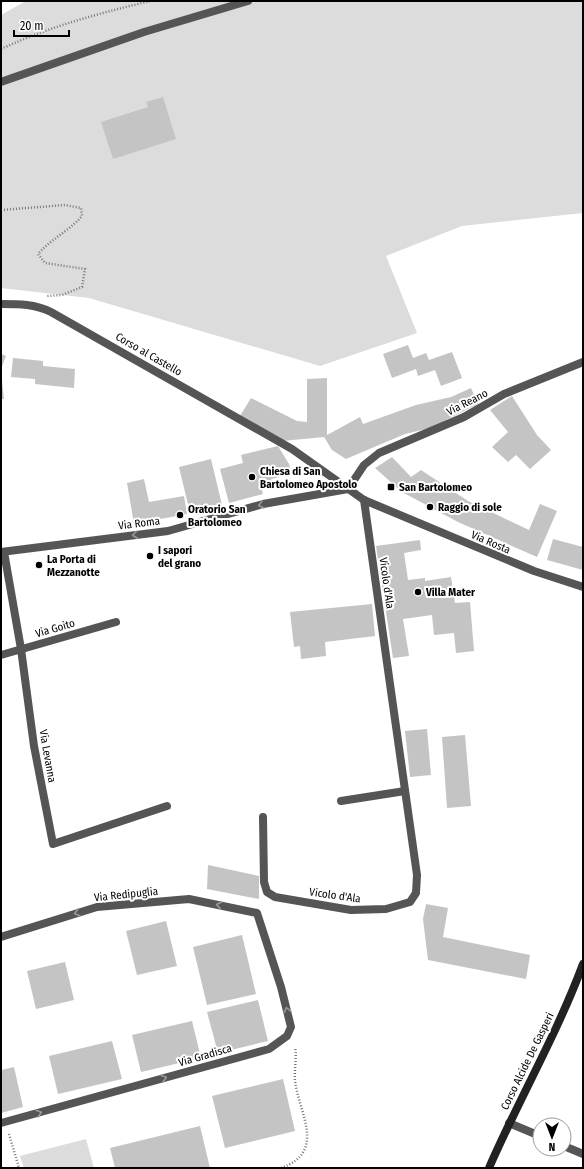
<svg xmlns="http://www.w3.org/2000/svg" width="584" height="1169" font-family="'Fira Sans Condensed',sans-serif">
<rect width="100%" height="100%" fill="#fff"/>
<g fill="#dcdcdc">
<polygon points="26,1 583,1 583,213 462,226 386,256 417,333 320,366 89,298 1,288 1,15"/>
<polygon points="86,1139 94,1168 24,1168 20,1156"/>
</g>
<g fill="#c4c4c4">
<polygon points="163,97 176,139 113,159 101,122 148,107 146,102"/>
<polygon points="408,345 413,358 426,353 429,360 452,352 462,378 441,386 435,370 418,376 416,369 392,378 383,354"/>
<polygon points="1,354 6,356 1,369"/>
<polygon points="13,358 43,361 43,366 75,369 74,388 35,384 35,379 11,377"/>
<polygon points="1,372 4,399 1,399"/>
<polygon points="327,378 327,435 360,417 363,424 416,405 451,397 471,388 478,404 430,428 405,434 346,459 332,450 324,437 282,441 240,416 251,398 297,421 307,422 307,379"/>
<polygon points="512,396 537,435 551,450 530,469 516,455 508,462 492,447 508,432 490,410"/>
<polygon points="278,446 289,464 292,474 271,479 273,484 261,487 263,494 229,503 220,469 243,463 241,455"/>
<polygon points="392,457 411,477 421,470 468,501 529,530 540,504 557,511 537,557 458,522 402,492 375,468"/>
<polygon points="211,459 222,505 190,513 179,467"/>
<polygon points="144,479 149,502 184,496 187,514 134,524 127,483"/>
<polygon points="553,539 583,547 583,570 547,560"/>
<polygon points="420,540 421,550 404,553 408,580 425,578 425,581 451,577 455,603 470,602 474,651 456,653 454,633 434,635 432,615 403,619 409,656 393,658 376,546"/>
<polygon points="372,604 375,636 325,642 326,656 301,659 300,646 294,647 290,612"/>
<polygon points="427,729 431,775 410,777 405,731"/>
<polygon points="465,735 471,806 447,808 442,737"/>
<polygon points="208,865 259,876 259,899 207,889"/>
<polygon points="426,904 448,908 443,937 530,955 526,979 428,960 423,919"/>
<polygon points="166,921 177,966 137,975 126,931"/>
<polygon points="242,935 256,994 207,1005 193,947"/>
<polygon points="65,962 74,1000 36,1009 27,971"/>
<polygon points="258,1000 268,1041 218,1053 207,1012"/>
<polygon points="192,1021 201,1058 141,1072 132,1035"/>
<polygon points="112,1041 122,1079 58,1094 49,1056"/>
<polygon points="14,1067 23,1107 1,1113 1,1070"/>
<polygon points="283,1079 295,1131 225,1148 212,1096"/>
<polygon points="200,1126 210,1168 115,1168 110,1148"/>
</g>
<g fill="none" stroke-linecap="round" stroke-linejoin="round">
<g stroke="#777" stroke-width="2.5" stroke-dasharray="1 2" stroke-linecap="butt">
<path d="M1,49C51,26 97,14 150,1"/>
<path d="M1,210L65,205L81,208L82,216C68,232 52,238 38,254L45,263L85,269L82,287L62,295L47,296"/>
<polyline points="9,1134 19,1168"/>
<path d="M281,1168C327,1152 299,1113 295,1081C294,1069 297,1058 295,1047"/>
</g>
<g stroke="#555" stroke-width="8">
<polyline points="1,82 144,32 248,1"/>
<path d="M1,304C19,304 35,304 51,312L292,449L364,500L534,571L583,587"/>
<polyline points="1,552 168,531 263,504 348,489 364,465 379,453 464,417 504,394 583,362"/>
<polyline points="4,552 21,649 34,746 53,844 167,806"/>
<polyline points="1,655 116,622"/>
<polyline points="341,801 405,791"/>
<polyline points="263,817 264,882 267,892 275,897 351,910 386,909 410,902 416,893 417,875 364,500"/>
<polyline points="1,937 97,907 189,899 257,913 281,987 291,1027 287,1036 269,1049 1,1123"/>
<polyline points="509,1123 540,1136"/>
<polyline points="564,1146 583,1154"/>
</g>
<path stroke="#222" stroke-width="8" d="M489,1168C519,1099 557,1034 583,964"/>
</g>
<defs><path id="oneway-chevron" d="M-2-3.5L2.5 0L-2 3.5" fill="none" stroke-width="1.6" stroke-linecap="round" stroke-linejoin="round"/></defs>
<g stroke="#999">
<use href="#oneway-chevron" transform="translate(261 505) rotate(166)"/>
<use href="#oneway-chevron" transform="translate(135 535) rotate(173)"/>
<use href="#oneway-chevron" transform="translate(219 905) rotate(-168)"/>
<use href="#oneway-chevron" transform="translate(77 913) rotate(162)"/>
<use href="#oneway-chevron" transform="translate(287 1010) rotate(-104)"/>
<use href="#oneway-chevron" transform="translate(164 1078) rotate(-16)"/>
<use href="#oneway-chevron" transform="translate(39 1113) rotate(-16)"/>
</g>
<g fill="#000" stroke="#fff" stroke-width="1.5">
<circle cx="252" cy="477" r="4"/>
<rect x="387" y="483" width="8" height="8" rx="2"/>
<circle cx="430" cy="507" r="4"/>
<circle cx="180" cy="515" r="4"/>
<circle cx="150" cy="556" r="4"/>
<circle cx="39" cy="565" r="4"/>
<circle cx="418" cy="592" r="4"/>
</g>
<g text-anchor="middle" stroke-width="4" stroke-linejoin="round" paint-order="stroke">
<g font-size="11" fill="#000" stroke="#fff">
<text transform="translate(149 354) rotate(30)" y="4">Corso al Castello</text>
<text transform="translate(467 402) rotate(-27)" y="4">Via Reano</text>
<text transform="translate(139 523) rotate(-7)" y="4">Via Roma</text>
<text transform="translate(491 542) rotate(23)" y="4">Via Rosta</text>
<text transform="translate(387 583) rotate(82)" y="4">Vicolo d'Ala</text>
<text transform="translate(55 628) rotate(-16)" y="4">Via Goito</text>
<text transform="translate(48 756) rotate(80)" y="4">Via Levanna</text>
<text transform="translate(126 894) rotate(-6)" y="4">Via Redipuglia</text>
<text transform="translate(335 895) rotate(8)" y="4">Vicolo d'Ala</text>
<text transform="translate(205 1055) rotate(-16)" y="4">Via Gradisca</text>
<text transform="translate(527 1061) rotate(-64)" y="4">Corso Alcide De Gasperi</text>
</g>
<g font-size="11" font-weight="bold" fill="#000" stroke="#fff" text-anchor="start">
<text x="260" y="475">Chiesa di San<tspan x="260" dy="13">Bartolomeo Apostolo</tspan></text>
<text x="399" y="491">San Bartolomeo</text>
<text x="438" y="511">Raggio di sole</text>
<text x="188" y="513">Oratorio San<tspan x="188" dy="13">Bartolomeo</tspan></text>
<text x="158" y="554">I sapori<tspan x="158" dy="13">del grano</tspan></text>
<text x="47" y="563">La Porta di<tspan x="47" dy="13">Mezzanotte</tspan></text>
<text x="426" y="596">Villa Mater</text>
</g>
</g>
<rect width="584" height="1169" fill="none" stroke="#000000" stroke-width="4"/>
<g transform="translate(552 1137) rotate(180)"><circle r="19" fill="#ffffff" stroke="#999999"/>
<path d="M0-3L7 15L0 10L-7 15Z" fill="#000000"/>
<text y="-6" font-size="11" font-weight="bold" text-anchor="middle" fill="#000000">N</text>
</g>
<path d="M14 30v6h55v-6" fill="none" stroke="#000000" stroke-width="2"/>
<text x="20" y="30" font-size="12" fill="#000000" stroke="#ffffff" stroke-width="3" paint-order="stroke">20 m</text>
</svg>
